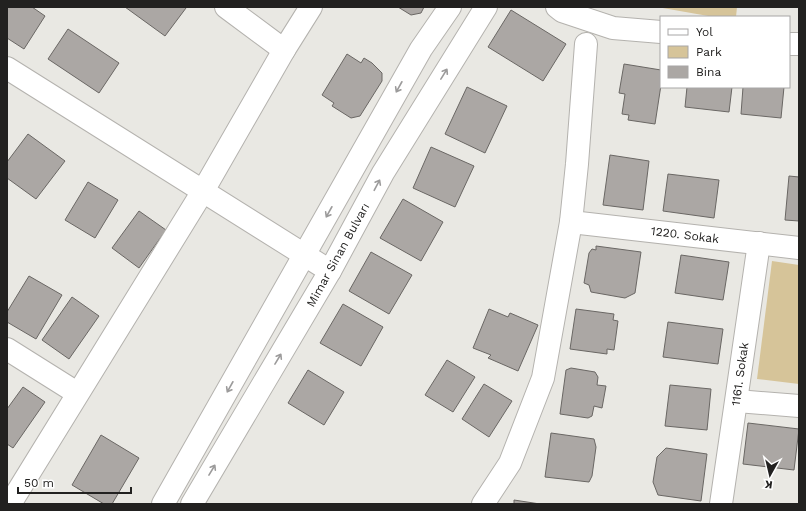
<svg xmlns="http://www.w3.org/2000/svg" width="806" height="511" font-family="'Work Sans',sans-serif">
<rect width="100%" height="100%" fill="#e9e8e3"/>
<g fill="#d6c499">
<polygon points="657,7 737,7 736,17 714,17"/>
<polygon points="772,261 799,265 799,384 757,379"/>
</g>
<g fill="#aba7a4" stroke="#6a6764">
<polygon points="7,7 32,7 45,16 24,49 7,38"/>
<polygon points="125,7 185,7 186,8 165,36"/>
<polygon points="398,7 424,7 421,13 411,15"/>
<polygon points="511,10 566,44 543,81 488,47"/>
<polygon points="68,29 119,63 99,93 48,59"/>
<polygon points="347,54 361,63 364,58 372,63 382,73 382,81 360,116 351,118 332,106 334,103 322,95"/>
<polygon points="624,64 661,70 661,85 655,124 628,120 629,115 622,114 625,94 619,93"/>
<polygon points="467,87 507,106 485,153 445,134"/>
<polygon points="687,87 732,87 729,112 685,107"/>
<polygon points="743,87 784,87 781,118 741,114"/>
<polygon points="28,134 65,161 36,199 7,178 7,162"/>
<polygon points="431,147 474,166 455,207 413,188"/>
<polygon points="610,155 649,161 643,210 603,205"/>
<polygon points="668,174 719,180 714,218 663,211"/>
<polygon points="789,176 799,177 799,221 785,220"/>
<polygon points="88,182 118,200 95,238 65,220"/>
<polygon points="403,199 443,222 421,261 380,238"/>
<polygon points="139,211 166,230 139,268 112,248"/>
<polygon points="596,246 641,252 635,293 625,298 591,292 589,285 584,283 589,253 592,249 596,250"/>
<polygon points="371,252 412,275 389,314 349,291"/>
<polygon points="681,255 729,262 723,300 675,293"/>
<polygon points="29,276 62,295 36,339 7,322 7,312"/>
<polygon points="72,297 99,316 69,359 42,340"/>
<polygon points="343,304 383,327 361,366 320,343"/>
<polygon points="489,309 508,317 510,313 538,325 518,371 488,358 491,355 473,348"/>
<polygon points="576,309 614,314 613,320 618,321 614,350 607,349 607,354 570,349"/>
<polygon points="668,322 723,329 718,364 663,357"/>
<polygon points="447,360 475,377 453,412 425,395"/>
<polygon points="571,368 595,372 598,377 597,385 606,386 602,408 594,406 592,416 588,418 560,414 566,370"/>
<polygon points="308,370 344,392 324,425 288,403"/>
<polygon points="484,384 512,401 489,437 462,419"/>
<polygon points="670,385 711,389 707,430 665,426"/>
<polygon points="23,387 45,402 13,448 7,444 7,409"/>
<polygon points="748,423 799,429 794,470 743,464"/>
<polygon points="551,433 594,439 596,447 592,476 589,482 545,477"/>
<polygon points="101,435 139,458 112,504 104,504 72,485"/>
<polygon points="666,448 707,454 701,501 658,495 653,482 657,457"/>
<polygon points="514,500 540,504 514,504"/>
</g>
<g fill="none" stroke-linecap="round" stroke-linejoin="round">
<g stroke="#b4b2ae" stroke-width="24">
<g id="minor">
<polyline points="226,7 284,50"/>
<polyline points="557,7 562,11 613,28 661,32"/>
<polyline points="789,44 799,44"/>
<polyline points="7,68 330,271"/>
<polyline points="571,222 799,248"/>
<polyline points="7,349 77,393"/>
<polyline points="737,401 799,406"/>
<polyline points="10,504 203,191 284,50 311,7"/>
<polyline points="483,504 510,463 543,378 571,222 577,164 586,44"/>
<polyline points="721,504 759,243"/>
</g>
</g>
<g stroke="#b4b2ae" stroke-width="24">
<g id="major">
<polyline points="163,504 421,49 450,7"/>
<polyline points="192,504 330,271 383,173 486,7"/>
</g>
</g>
<use href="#minor" stroke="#fff" stroke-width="22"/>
<use href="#major" stroke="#fff" stroke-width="22"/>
</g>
<defs><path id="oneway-shaft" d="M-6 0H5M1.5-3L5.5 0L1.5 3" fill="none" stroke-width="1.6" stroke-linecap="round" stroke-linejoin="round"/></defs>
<g stroke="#9c9b9b">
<use href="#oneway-shaft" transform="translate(444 74) rotate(-58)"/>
<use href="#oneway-shaft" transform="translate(399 87) rotate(119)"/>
<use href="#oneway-shaft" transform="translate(377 185) rotate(-62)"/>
<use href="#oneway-shaft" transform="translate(329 212) rotate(119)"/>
<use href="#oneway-shaft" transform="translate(278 359) rotate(-59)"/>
<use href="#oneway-shaft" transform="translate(230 387) rotate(119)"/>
<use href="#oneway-shaft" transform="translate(212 470) rotate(-59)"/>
</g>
<g text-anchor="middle" stroke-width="3.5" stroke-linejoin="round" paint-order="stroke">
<g font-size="12" fill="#222120" stroke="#fff">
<text transform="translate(685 235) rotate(7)" y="4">1220. Sokak</text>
<text transform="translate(338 255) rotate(-61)" y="4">Mimar Sinan Bulvarı</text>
<text transform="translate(740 374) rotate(-82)" y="4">1161. Sokak</text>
</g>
</g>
<rect width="806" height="511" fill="none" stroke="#222120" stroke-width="16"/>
<rect x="660" y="16" width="130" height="72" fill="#ffffff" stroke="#a7a6a6"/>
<rect x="668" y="29" width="20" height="6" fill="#ffffff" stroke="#a7a6a6"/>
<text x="696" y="36" font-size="12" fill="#222120">Yol</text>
<rect x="668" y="46" width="20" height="12" fill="#d6c499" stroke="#a7a6a6"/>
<text x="696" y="56" font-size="12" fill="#222120">Park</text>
<rect x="668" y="66" width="20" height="12" fill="#aba7a4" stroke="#a7a6a6"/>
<text x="696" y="76" font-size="12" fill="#222120">Bina</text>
<g transform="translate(770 475) rotate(188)" stroke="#ffffff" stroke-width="3" paint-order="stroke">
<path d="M0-3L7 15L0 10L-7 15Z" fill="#222120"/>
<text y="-6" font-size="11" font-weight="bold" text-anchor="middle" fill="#222120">K</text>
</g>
<path d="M18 487v6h113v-6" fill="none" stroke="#222120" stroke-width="2"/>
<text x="24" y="487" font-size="12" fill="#222120" stroke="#ffffff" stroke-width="3" paint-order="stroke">50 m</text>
</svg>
